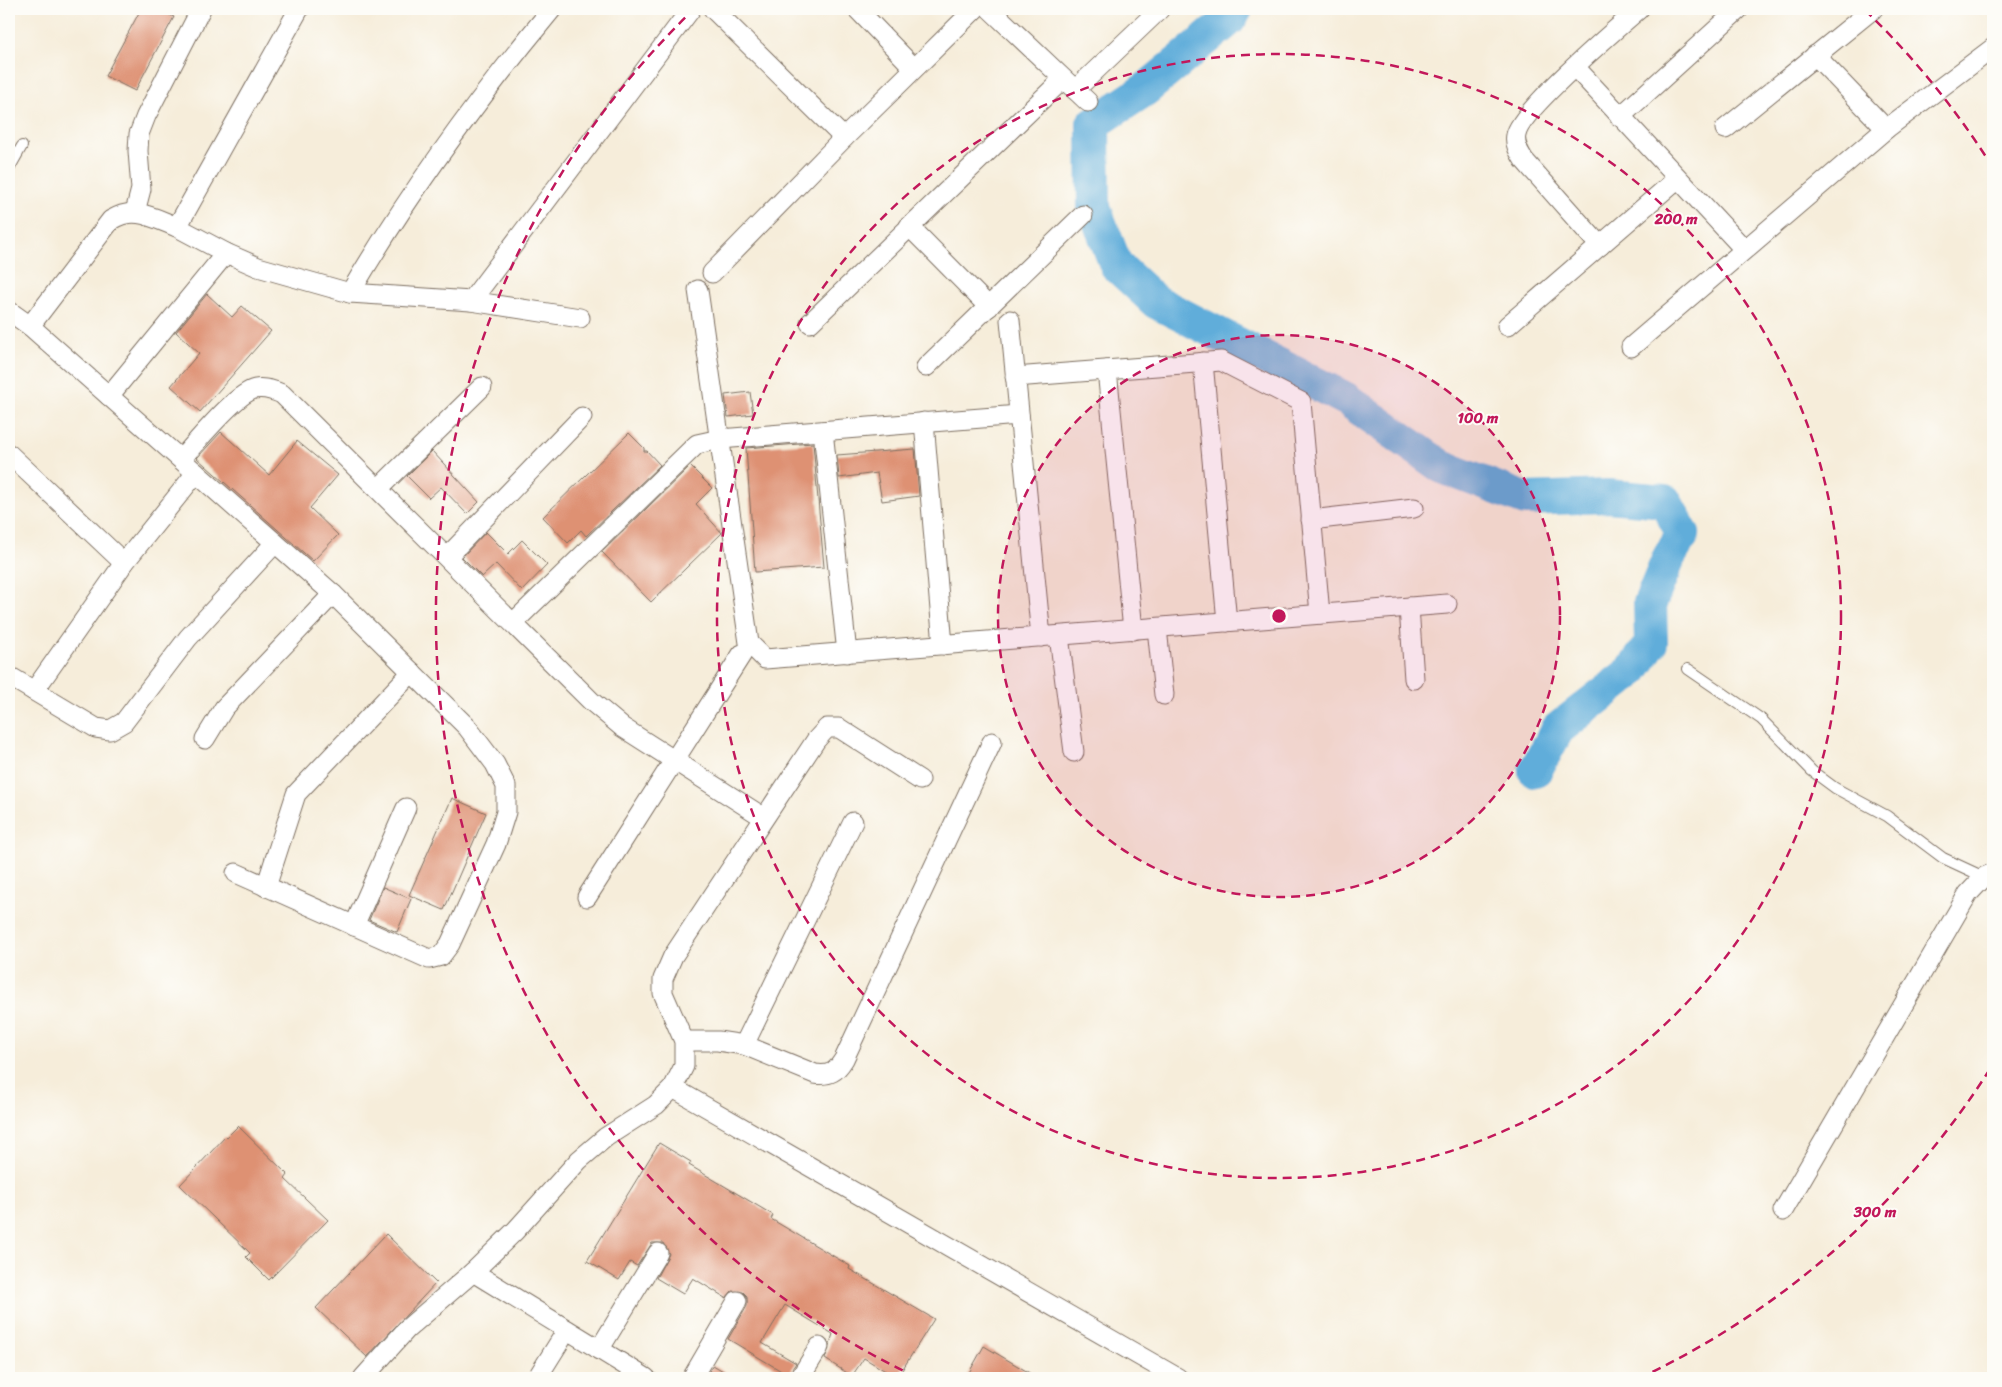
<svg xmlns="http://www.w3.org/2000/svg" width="2002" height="1387" font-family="Sriracha,sans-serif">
<rect width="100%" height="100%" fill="#fdfcf7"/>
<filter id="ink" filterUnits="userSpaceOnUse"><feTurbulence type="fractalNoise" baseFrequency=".02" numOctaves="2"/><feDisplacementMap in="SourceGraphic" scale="10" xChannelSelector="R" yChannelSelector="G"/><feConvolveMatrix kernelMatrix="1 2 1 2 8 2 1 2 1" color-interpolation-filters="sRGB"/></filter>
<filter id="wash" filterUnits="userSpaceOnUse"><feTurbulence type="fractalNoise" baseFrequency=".0096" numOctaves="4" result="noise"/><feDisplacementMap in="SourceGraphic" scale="20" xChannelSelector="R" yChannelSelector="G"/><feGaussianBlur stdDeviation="1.12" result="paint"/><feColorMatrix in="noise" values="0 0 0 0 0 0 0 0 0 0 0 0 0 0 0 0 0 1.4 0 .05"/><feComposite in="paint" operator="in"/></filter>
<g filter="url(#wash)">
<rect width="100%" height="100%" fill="#f6edda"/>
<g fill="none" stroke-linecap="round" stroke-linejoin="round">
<polyline stroke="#61adda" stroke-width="34" points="1236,9 1229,20 1146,89 1093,124 1094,208 1116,265 1156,302 1346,399 1442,467 1525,499 1608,496 1665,501 1683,534 1669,557 1650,603 1651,643 1632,671 1558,729 1535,771"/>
</g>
<g id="blocks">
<g fill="#de9173">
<polygon points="141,9 157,9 174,17 135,91 105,76"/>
<polygon points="207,294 232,317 242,306 271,331 200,412 171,386 199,353 176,332"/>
<polygon points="750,392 753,414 728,417 725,395"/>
<polygon points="221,432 269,475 297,441 338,475 310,508 338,535 313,561 197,458"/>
<polygon points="629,433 644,448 644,451 647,451 660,465 586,536 581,530 568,543 543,517"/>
<polygon points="813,443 824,567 755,572 746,448"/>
<polygon points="915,449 919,496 882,501 877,473 839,478 837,455"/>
<polygon points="432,451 479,502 467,514 441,487 429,498 407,476"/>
<polygon points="690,466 712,488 696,504 722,533 651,602 602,552"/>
<polygon points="486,532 508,554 522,540 547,565 522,591 496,564 482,577 462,557"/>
<polygon points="452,798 486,813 444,910 409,895"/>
<polygon points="383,887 411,899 397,932 369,920"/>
<polygon points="238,1126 288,1175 285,1179 328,1220 269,1280 246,1257 250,1253 180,1185 225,1137 226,1138"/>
<polygon points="659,1143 691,1162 689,1165 773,1215 771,1219 850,1266 849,1269 934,1319 897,1378 864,1358 852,1376 825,1359 833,1334 785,1305 762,1343 796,1363 788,1375 728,1339 747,1306 747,1296 743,1292 732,1291 726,1298 693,1278 683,1294 656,1278 669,1254 663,1243 652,1243 637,1266 630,1262 619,1280 587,1261"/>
<polygon points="386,1234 436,1283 367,1357 316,1308"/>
<polygon points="984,1346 1038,1378 966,1378"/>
<polygon points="713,1365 735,1378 705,1378"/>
</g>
</g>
</g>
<g filter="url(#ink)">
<use href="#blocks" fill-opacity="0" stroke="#7c6e60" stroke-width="1"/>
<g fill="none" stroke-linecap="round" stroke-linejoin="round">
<g stroke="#7c6e60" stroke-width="12">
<g id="service">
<polyline points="9,169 22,146"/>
<polyline points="1688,669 1761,719 1812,771 1835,788 1887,816 1943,858 1984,877"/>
</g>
</g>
<g stroke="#7c6e60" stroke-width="21">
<g id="minor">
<polyline points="299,9 177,227 226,253 258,267 350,293 471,301 580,318"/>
<polyline points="713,9 844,138"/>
<polyline points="857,9 914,68"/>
<polyline points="990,9 1088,102"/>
<polyline points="1815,55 1886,129"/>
<polyline points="1575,67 1744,249"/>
<polyline points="1075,90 1160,9"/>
<polyline points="1620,117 1739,9"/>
<polyline points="1725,129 1873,9"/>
<polyline points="135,212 141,189 138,151 139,134 146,116 201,9"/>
<polyline points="909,226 989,307"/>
<path d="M1600,246L1524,160C1519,152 1514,144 1516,135C1520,111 1616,29 1639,9"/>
<polyline points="712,273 844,138 975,9"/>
<polyline points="698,290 749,643 765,659 1447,604"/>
<path d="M350,293C409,193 478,98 552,9"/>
<polyline points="471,301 691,9"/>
<polyline points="9,311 30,326 109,396 226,253"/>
<polyline points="1010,320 1041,637"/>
<polyline points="810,323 1063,79"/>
<path d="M30,326L111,220C135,205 153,218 177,227"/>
<polyline points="1507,326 1677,179"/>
<polyline points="1631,347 1886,129 1993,48"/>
<polyline points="1203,362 1227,622"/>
<polyline points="926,367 1083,215"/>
<polyline points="1107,370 1133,630"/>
<polyline points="1015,377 1221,361 1301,402 1320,614"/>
<polyline points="109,396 333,594 467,727 495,764 506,786 506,812 496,844 450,944 441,956 429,959 236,873"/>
<polyline points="924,422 943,645"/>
<polyline points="823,431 847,653"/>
<polyline points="9,454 124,563"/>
<path d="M181,459C196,443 236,393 255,389C264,387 273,390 282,394L591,701L622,727L763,817"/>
<polyline points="378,489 482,387"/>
<polyline points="1311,520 1414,508"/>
<polyline points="447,557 582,417"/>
<polyline points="1409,607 1414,679"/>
<polyline points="513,623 697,444 720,439 1019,415"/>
<polyline points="1157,628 1164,695"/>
<polyline points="1059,636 1074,752"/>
<polyline points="9,676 96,728 110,730 124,722 188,638 275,543"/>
<polyline points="34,691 124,563 196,473"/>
<polyline points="205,739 224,708 333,594"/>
<polyline points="266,887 296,794 412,672"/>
<polyline points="587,897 742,654"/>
<polyline points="354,926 406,808"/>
<path d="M684,1041H718L744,1045L815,1074C830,1076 836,1072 844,1059L992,742"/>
<polyline points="744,1045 853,822"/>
<polyline points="673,1088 1178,1378"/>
<polyline points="1783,1211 1968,894 1984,877 1993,873"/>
<polyline points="473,1272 646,1378"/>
<polyline points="599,1350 658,1253"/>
<polyline points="363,1378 407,1329 473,1272 515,1231 579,1160 606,1137 656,1105 673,1088 684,1066 684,1041 663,993 663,979 673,956 816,740 827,728 839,728 920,780"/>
<polyline points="537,1378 567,1330"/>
<polyline points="692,1378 737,1301"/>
<polyline points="800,1378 819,1347"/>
</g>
</g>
<use href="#service" stroke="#fff" stroke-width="10"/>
<use href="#minor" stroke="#fff" stroke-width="19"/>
</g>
</g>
<circle cx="1279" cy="616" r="281" fill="#c2185b" fill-opacity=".12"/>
<g fill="none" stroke="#c2185b" stroke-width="2.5" stroke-dasharray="9 6">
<circle cx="1279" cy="616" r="281"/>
<circle cx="1279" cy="616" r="562"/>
<path d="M1990 1069A843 843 0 0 1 1642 1377M916 1377A843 843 0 0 1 693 10M1865 10A843 843 0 0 1 1990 163"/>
</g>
<circle cx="1279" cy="616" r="8" fill="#c2185b" stroke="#fdfcf7" stroke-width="2.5"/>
<g font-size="15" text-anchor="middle" font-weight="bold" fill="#c2185b" stroke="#fdfcf7" stroke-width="4" stroke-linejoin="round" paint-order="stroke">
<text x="1676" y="224">200 m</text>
<text x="1478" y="423">100 m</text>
<text x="1875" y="1217">300 m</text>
</g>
<rect width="2002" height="1387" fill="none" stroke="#fdfcf7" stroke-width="30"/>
</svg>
